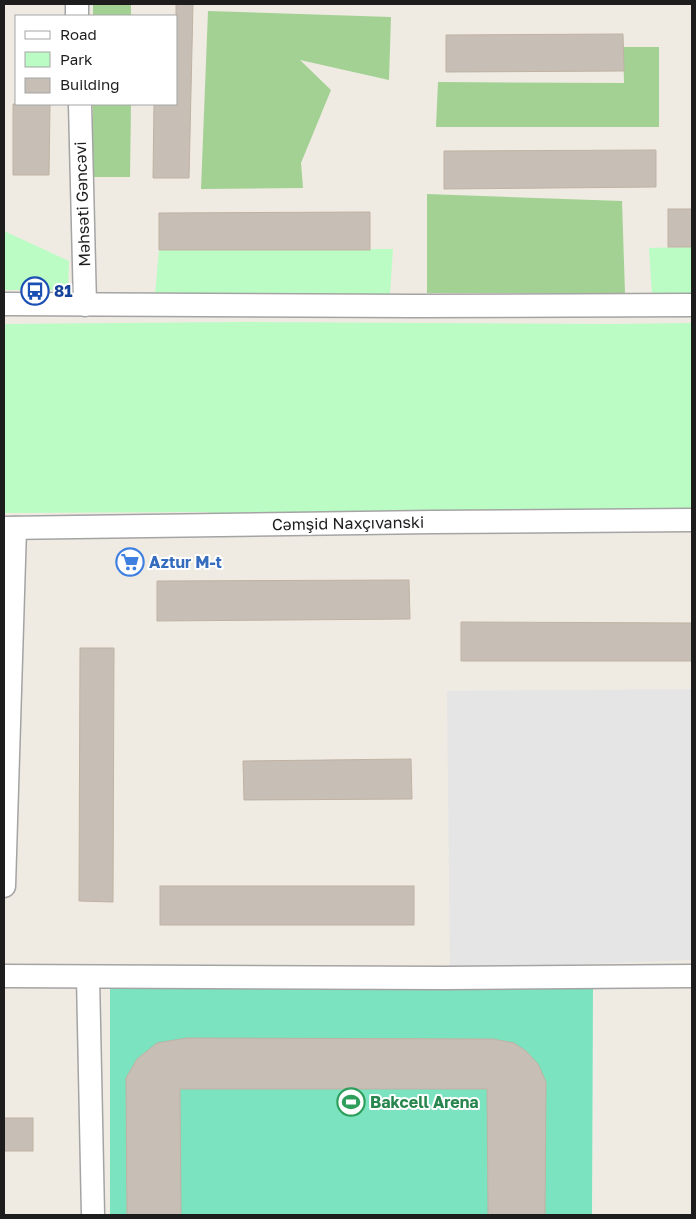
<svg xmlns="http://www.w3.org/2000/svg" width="696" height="1219" font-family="'Golos Text',sans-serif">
<rect width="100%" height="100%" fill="#efebe2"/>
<g fill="#a3d194">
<rect x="93" y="4" width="38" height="12"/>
<polygon points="208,11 391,17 389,80 300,60 331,90 301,163 303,188 201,189"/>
<polygon points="623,47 659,47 659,127 436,127 438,82 624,83"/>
<polygon points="93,104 131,104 130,177 92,177"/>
<polygon points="427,194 622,201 625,293 427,293"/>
</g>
<g fill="#bbfcc4">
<polygon points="4,231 69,261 68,290 4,290"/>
<polygon points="692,247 692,293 652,294 649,248"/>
<polygon points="393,249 390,294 155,294 159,250"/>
<polygon points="238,322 611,324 692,323 692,509 241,525 208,512 4,513 4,324"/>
</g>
<polygon fill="#7be3c0" points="593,985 592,1215 110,1215 110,989"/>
<polygon fill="#e5e5e5" points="692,689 692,960 450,969 447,691"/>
<g fill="#c7beb5" stroke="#c1b2a3">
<polygon points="176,4 193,4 189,178 153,178 154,104 176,104"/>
<polygon points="623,34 624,71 446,72 446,35"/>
<polygon points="13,104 50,104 49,175 13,175"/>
<polygon points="656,150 656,187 444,189 444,151"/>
<rect x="668" y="209" width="24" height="38"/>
<polygon points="370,212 370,250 159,250 159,213"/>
<polygon points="409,580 410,619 157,621 157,581"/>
<polygon points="461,622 692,623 692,661 461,661"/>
<polygon points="80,648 114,648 113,902 79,901"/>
<polygon points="411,759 412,799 244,800 243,761"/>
<rect x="160" y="886" width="254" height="39"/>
<polygon points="187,1038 493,1039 514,1043 526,1051 538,1064 546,1082 545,1215 488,1215 487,1089 180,1089 181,1215 127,1215 126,1078 137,1059 157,1043"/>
<rect x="4" y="1118" width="29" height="33"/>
</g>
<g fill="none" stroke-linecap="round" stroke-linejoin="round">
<g stroke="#a4a4a4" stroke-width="25">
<g id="street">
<polyline points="77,4 77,16"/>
<polyline points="80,104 85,305"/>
<polyline points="4,304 413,306 692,305"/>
<polyline points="4,528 432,522 692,520"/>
<polyline points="4,886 15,528"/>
<polyline points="4,976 445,978 692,976"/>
<polyline points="88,977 93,1215"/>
</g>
</g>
<use href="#street" stroke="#fff" stroke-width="22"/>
</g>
<defs>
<g id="bus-ring" transform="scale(1.4375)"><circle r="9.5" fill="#fff" stroke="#1a4fb4" stroke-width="1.5"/><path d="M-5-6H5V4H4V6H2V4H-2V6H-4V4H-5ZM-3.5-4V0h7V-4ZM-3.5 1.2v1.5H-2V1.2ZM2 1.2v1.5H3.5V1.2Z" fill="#1a4fb4"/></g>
<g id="supermarket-ring" transform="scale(1.4375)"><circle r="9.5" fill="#fff" stroke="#3f7fe0" stroke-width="1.5"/><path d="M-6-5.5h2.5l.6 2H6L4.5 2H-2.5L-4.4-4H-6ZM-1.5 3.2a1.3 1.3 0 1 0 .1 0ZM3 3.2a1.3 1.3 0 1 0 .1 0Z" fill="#3f7fe0"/></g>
<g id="stadium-ring" transform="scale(1.4375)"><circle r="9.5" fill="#fff" stroke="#2e9e5b" stroke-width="1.5"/><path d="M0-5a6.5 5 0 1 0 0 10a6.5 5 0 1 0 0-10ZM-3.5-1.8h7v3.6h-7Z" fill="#2e9e5b"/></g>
</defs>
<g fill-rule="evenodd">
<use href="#bus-ring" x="35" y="291"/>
<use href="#supermarket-ring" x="130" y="562"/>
<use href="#stadium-ring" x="351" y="1102"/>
</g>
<g text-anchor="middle" stroke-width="4" stroke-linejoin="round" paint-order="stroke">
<g font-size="16" fill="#1d1d1d" stroke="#fff">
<text transform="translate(82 204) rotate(-92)" y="6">Məhsəti Gəncəvi</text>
<text transform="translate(348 523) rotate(-1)" y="6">Cəmşid Naxçıvanski</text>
</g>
<g font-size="16" font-weight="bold" fill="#164399" stroke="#fff" text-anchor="start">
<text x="54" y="297">81</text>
</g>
<g font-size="16" font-weight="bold" fill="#366cbe" stroke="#fff" text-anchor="start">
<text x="149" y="568">Aztur M-t</text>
</g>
<g font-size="16" font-weight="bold" fill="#27864d" stroke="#fff" text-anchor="start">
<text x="370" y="1108">Bakcell Arena</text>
</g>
</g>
<rect width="696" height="1219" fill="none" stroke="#1d1d1d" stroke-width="10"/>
<rect x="15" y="15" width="162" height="90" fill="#ffffff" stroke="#a5a5a5"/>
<rect x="25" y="31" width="25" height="8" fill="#ffffff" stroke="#a5a5a5"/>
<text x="60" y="40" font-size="15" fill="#1d1d1d">Road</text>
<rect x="25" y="52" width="25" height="15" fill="#bbfcc4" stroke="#a5a5a5"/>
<text x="60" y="65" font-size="15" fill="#1d1d1d">Park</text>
<rect x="25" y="78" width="25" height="15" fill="#c7beb5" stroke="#a5a5a5"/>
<text x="60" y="90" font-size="15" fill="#1d1d1d">Building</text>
</svg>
